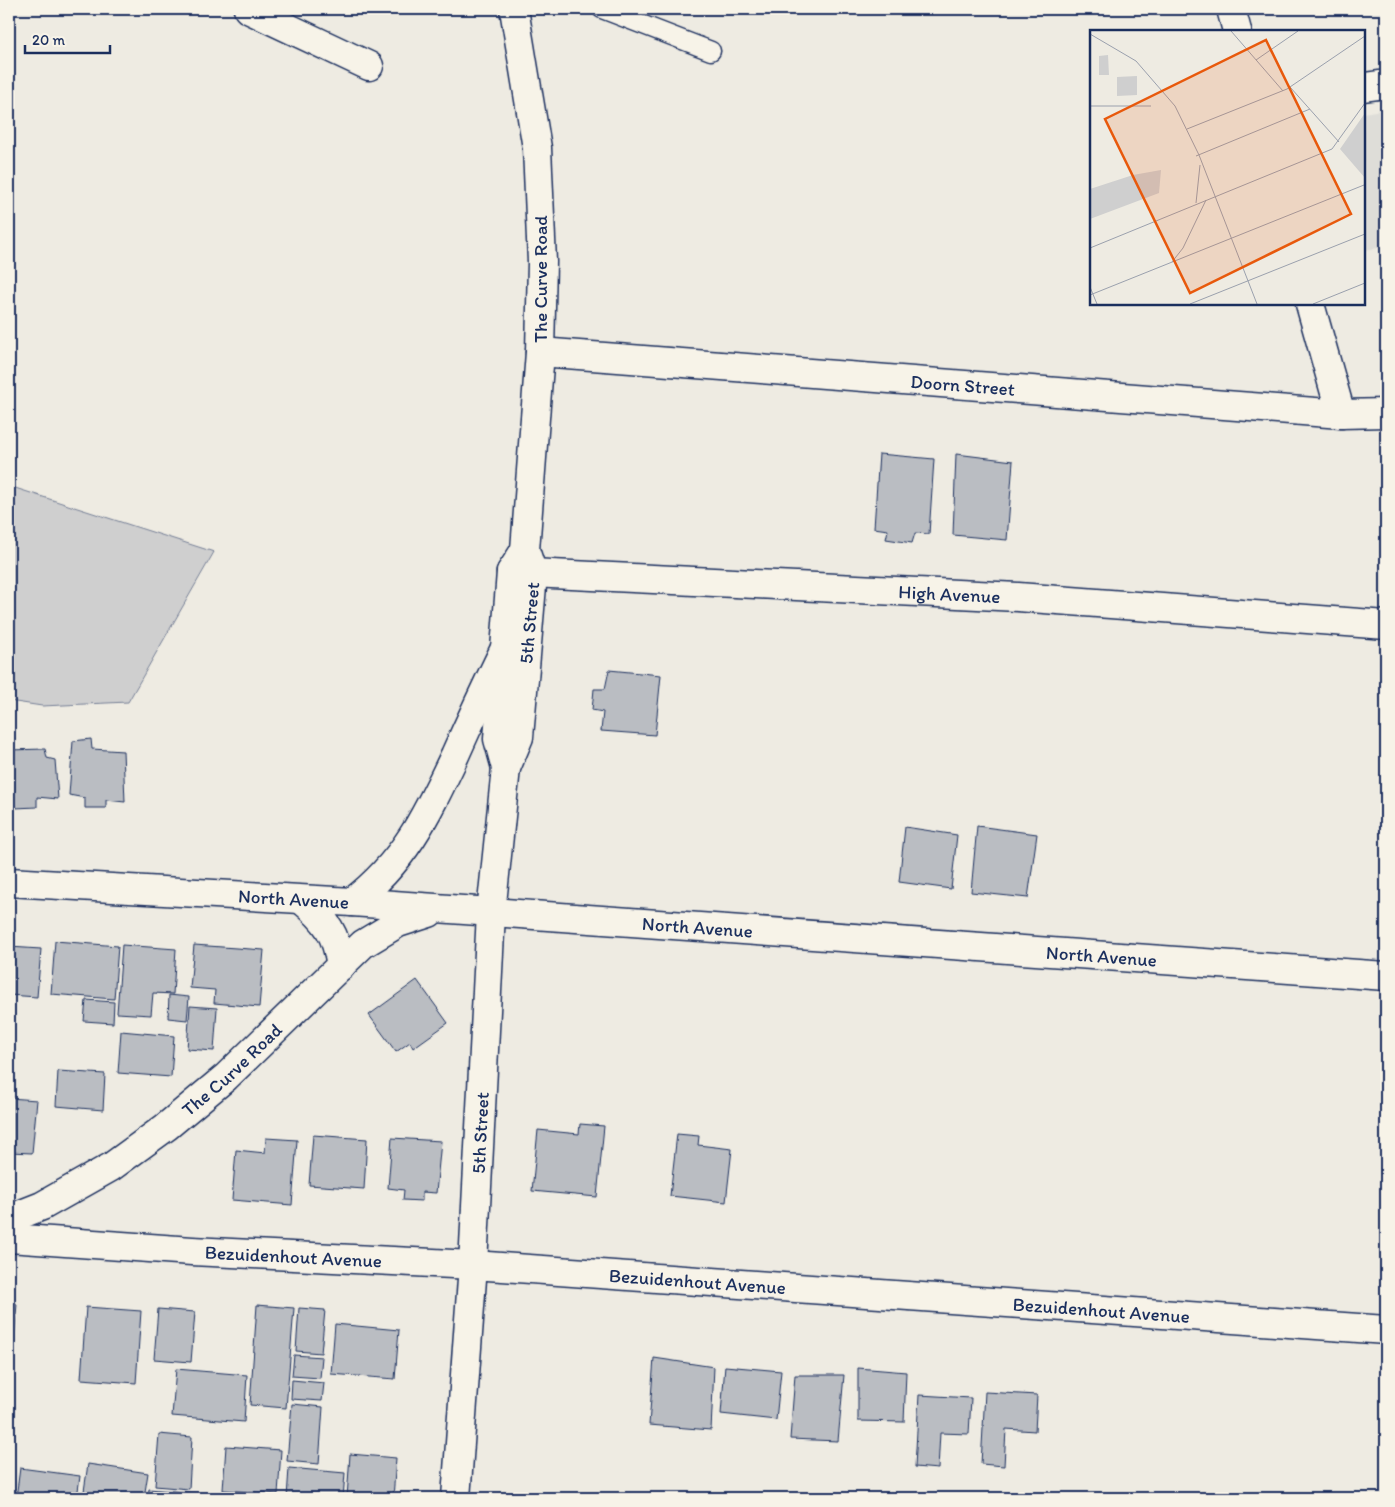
<svg xmlns="http://www.w3.org/2000/svg" width="1395" height="1507" font-family="Itim,sans-serif">
<rect width="100%" height="100%" fill="#eeebe2"/>
<filter id="ink" filterUnits="userSpaceOnUse"><feTurbulence type="fractalNoise" baseFrequency=".02" numOctaves="2"/><feDisplacementMap in="SourceGraphic" scale="10" xChannelSelector="R" yChannelSelector="G"/><feConvolveMatrix kernelMatrix="1 2 1 2 8 2 1 2 1" color-interpolation-filters="sRGB"/></filter>
<g filter="url(#ink)">
<polygon fill="#deddd8" points="1386,109 1386,247 1364,250 1364,113"/>
<polygon fill="#cfcfcf" stroke="#757f96" points="9,486 214,552 128,702 42,706 9,701"/>
<g fill="#babdc2" stroke="#1b2f5e">
<polygon points="879,454 934,459 929,534 915,533 912,543 886,539 888,530 874,528"/>
<polygon points="956,454 1013,461 1007,540 953,535"/>
<polygon points="609,670 661,675 655,735 601,731 603,712 592,710 594,689 605,689"/>
<polygon points="91,739 92,749 123,751 125,802 106,800 106,808 85,808 85,798 69,795 73,741"/>
<polygon points="45,749 47,758 55,760 58,799 37,797 37,807 15,808 14,799 9,799 9,750"/>
<polygon points="977,826 1037,834 1028,898 971,892"/>
<polygon points="905,827 957,835 951,889 899,882"/>
<polygon points="55,941 118,946 114,999 51,994"/>
<polygon points="122,945 176,949 173,994 153,993 151,1015 117,1013"/>
<polygon points="194,945 264,950 259,1007 214,1003 215,990 190,988"/>
<polygon points="9,947 41,949 37,997 9,995"/>
<polygon points="417,980 448,1023 413,1048 410,1042 396,1052 369,1015"/>
<polygon points="169,995 189,997 187,1020 168,1018"/>
<polygon points="86,1000 114,1002 113,1023 84,1021"/>
<polygon points="190,1006 217,1008 214,1051 187,1049"/>
<polygon points="121,1031 174,1036 171,1077 118,1073"/>
<polygon points="58,1071 105,1074 103,1110 56,1106"/>
<polygon points="9,1098 37,1100 32,1153 9,1152"/>
<polygon points="580,1124 604,1126 597,1197 532,1191 538,1130 579,1134"/>
<polygon points="677,1134 699,1136 698,1145 732,1149 726,1202 670,1196"/>
<polygon points="313,1135 367,1139 364,1189 309,1185"/>
<polygon points="266,1138 297,1140 292,1205 232,1200 236,1150 265,1153"/>
<polygon points="392,1138 441,1141 436,1193 422,1192 422,1201 403,1200 404,1190 388,1188"/>
<polygon points="9,1303 17,1304 11,1373 9,1373"/>
<polygon points="257,1305 294,1308 286,1408 250,1405"/>
<polygon points="86,1307 141,1311 136,1383 81,1379"/>
<polygon points="299,1308 325,1310 321,1353 296,1351"/>
<polygon points="158,1309 195,1312 191,1362 154,1359"/>
<polygon points="335,1324 399,1330 395,1379 331,1374"/>
<polygon points="294,1355 322,1357 320,1378 292,1376"/>
<polygon points="654,1358 714,1367 711,1430 649,1425"/>
<polygon points="725,1366 781,1371 776,1420 721,1414"/>
<polygon points="858,1368 906,1372 904,1422 858,1421"/>
<polygon points="176,1369 247,1375 244,1422 172,1416"/>
<polygon points="795,1375 844,1375 838,1441 790,1439"/>
<polygon points="292,1380 324,1383 322,1401 291,1399"/>
<polygon points="985,1392 1037,1395 1035,1431 1006,1429 1004,1466 981,1464"/>
<polygon points="919,1395 971,1398 969,1434 940,1433 938,1469 915,1467"/>
<polygon points="292,1404 323,1407 319,1464 287,1461"/>
<polygon points="159,1434 192,1437 189,1489 155,1486"/>
<polygon points="226,1446 281,1450 278,1494 223,1490"/>
<polygon points="350,1454 396,1458 393,1498 347,1498"/>
<polygon points="88,1464 148,1473 144,1498 83,1498"/>
<polygon points="20,1468 80,1476 77,1498 16,1498"/>
<polygon points="289,1468 345,1473 343,1498 287,1498"/>
<polygon points="149,1489 218,1495 218,1498 148,1498"/>
</g>
<g fill="none" stroke-linecap="round" stroke-linejoin="round">
<g stroke="#1b2f5e" stroke-width="21">
<polyline id="service" points="602,9 711,51"/>
</g>
<g stroke="#1b2f5e" stroke-width="31">
<g id="minor">
<polyline points="248,9 369,66"/>
<polyline points="1231,9 1237,31"/>
<polyline points="1364,87 1386,84"/>
<polyline points="1310,304 1341,414"/>
<path id="s1" d="M540,352L1341,414L1386,413"/>
<path id="s2" d="M511,572L1018,597L1386,625"/>
<path id="s3" d="M473,1265L1386,1330"/>
</g>
</g>
<g stroke="#1b2f5e" stroke-width="31">
<g id="tertiary">
<polyline points="506,768 498,739 511,572 525,550"/>
<path id="s4" d="M9,882L352,902L1386,976"/>
<path d="M302,900C327,921 336,933 341,966"/>
<path d="M352,902C405,862 427,814 455,755C471,719 488,683 505,648"/>
<path id="s5" d="M9,1219L42,1206L111,1167L166,1127L226,1077L363,944L398,923L429,913"/>
<path id="s6" d="M9,1238L192,1251L473,1265"/>
<path id="s7" d="M456,1498L473,1265L491,913L506,768L519,737L533,574L525,550L540,352L542,262L537,148L514,9"/>
</g>
</g>
<use href="#service" stroke="#f7f3e8" stroke-width="18"/>
<use href="#minor" stroke="#f7f3e8" stroke-width="28"/>
<use href="#tertiary" stroke="#f7f3e8" stroke-width="28"/>
</g>
</g>
<g text-anchor="middle" stroke-width="4" stroke-linejoin="round" paint-order="stroke">
<g font-size="19" fill="#1b2f5e" stroke="#f7f3e8">
<text transform="translate(540 279) rotate(-90)" y="7">The Curve Road</text>
<text dy="7" stroke="none"><textPath href="#s1" startOffset="424">Doorn Street</textPath></text>
<text dy="7" stroke="none"><textPath href="#s2" startOffset="439">High Avenue</textPath></text>
<text dy="7" stroke="none"><textPath href="#s7" startOffset="880">5th Street</textPath></text>
<text dy="7" stroke="none"><textPath href="#s4" startOffset="285">North Avenue</textPath></text>
<text dy="7" stroke="none"><textPath href="#s4" startOffset="690">North Avenue</textPath></text>
<text dy="7" stroke="none"><textPath href="#s4" startOffset="1095">North Avenue</textPath></text>
<text dy="7" stroke="none"><textPath href="#s5" startOffset="270">The Curve Road</textPath></text>
<text dy="7" stroke="none"><textPath href="#s7" startOffset="366">5th Street</textPath></text>
<text dy="7" stroke="none"><textPath href="#s6" startOffset="285">Bezuidenhout Avenue</textPath></text>
<text dy="7" stroke="none"><textPath href="#s3" startOffset="225">Bezuidenhout Avenue</textPath></text>
<text dy="7" stroke="none"><textPath href="#s3" startOffset="630">Bezuidenhout Avenue</textPath></text>
</g>
</g>
<g transform="translate(1090 30)">
<rect width="275" height="275" fill="#eeebe2"/>
<path d="M18,25L19,45H9V26ZM47,46V65L27,66V47ZM275,83V148L250,119ZM71,140L69,163L0,189V159L43,145Z" fill="#cfcfcf"/>
<path fill="none" stroke="#9aa0ad" stroke-width="1" d="M141,1L193,61M0,4L46,31L85,76L109,125L167,274M166,30L208,1M200,57L249,112M0,76H61M97,99L197,59L275,6M106,126L220,79M106,173L110,135M0,218L242,119L275,73M82,232L93,218L116,170M0,257L7,274M0,265L274,155M100,274L275,204M223,274L275,253"/>
<path fill="#e8590c" fill-opacity="0.15" stroke="#e8590c" stroke-width="2.5" d="M176,10L261,184L100,263L15,89Z"/>
<rect width="275" height="275" fill="none" stroke="#1b2f5e" stroke-width="2.5"/>
</g>
<rect width="1395" height="1507" fill="none" stroke="#f7f3e8" stroke-width="30"/>
<rect x="15" y="15" width="1365" height="1477" fill="none" stroke="#1b2f5e" stroke-width="2" filter="url(#ink)"/>
<path d="M25 45v8h85v-8" fill="none" stroke="#1b2f5e" stroke-width="2.5"/>
<text x="32" y="45" font-size="15" fill="#1b2f5e" stroke="#f7f3e8" stroke-width="4" paint-order="stroke">20 m</text>
</svg>
